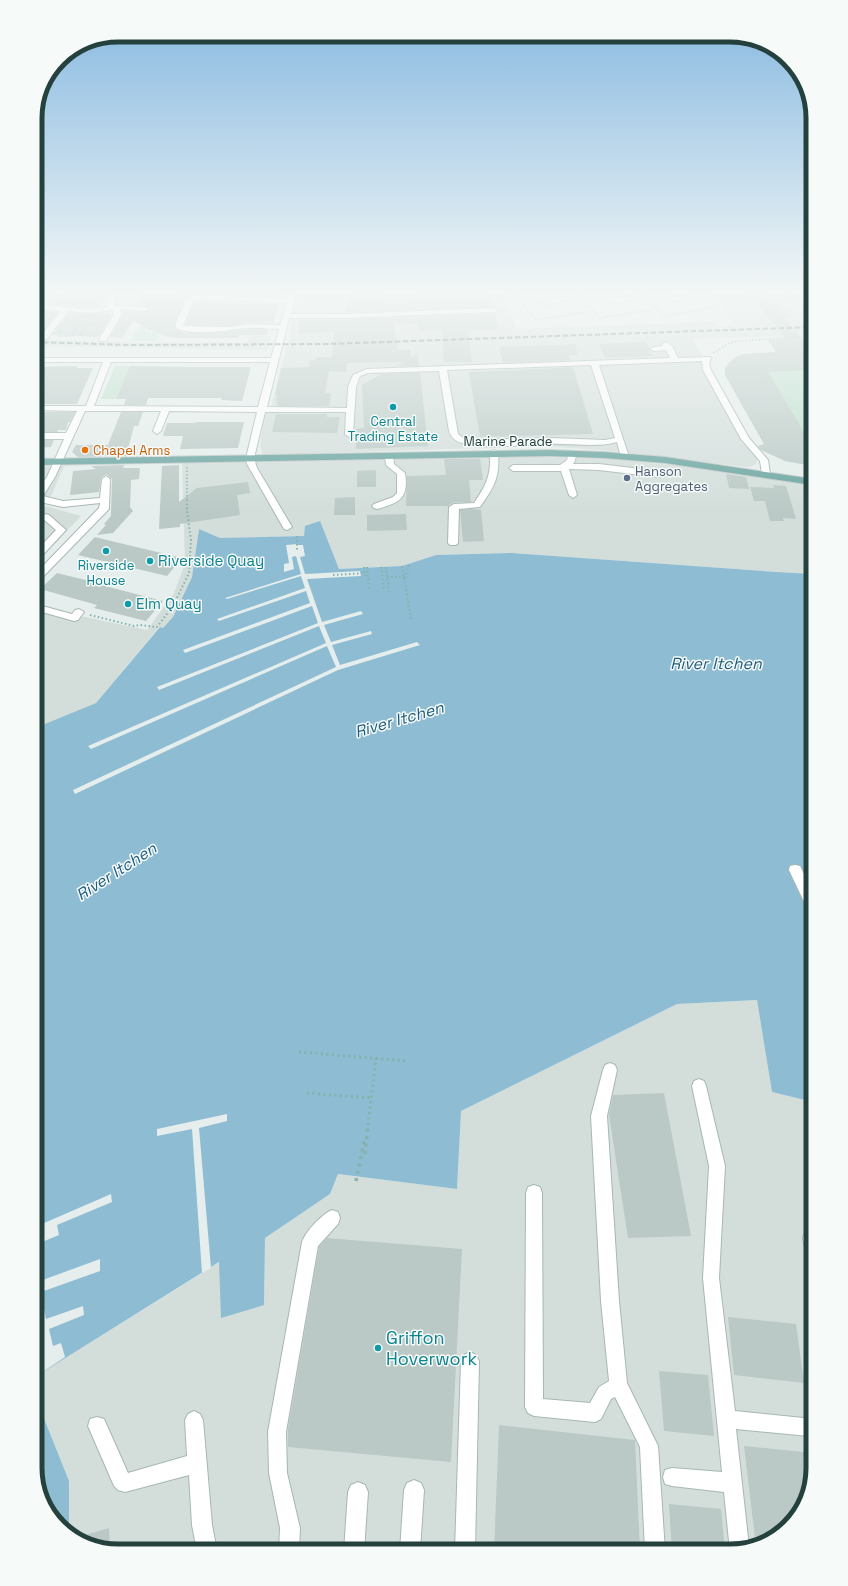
<svg xmlns="http://www.w3.org/2000/svg" width="848" height="1586" font-family="'Space Grotesk',sans-serif">
<rect width="100%" height="100%" fill="#e5eeec"/>
<g fill="#d3dedb">
<polygon points="300,290 504,290 516,329 685,323 714,321 719,327 736,326 707,290 786,290 813,323 813,335 692,339 702,355 699,356 704,367 744,441 741,442 758,458 756,464 752,466 746,467 613,451 545,446 263,455 260,446 265,408 271,407 290,335 292,318"/>
<polygon points="251,335 271,336 267,350 35,346 35,339 126,342 246,343"/>
<polygon points="535,457 605,459 704,468 813,486 813,574 777,572 512,553 436,555 402,566 339,569 305,526 304,536 237,538 220,538 199,529 192,577 173,617 163,628 159,627 96,703 35,728 35,610 77,620 80,616 147,630 174,593 185,564 182,462"/>
<polygon points="64,466 52,494 42,505 81,516 38,561 44,564 35,573 35,467"/>
<polygon points="757,1000 772,1092 813,1102 813,1468 762,1545 730,1551 113,1551 72,1537 69,1533 69,1481 35,1396 35,1377 220,1262 264,1305 265,1238 330,1194 338,1174 457,1189 461,1111 677,1004"/>
</g>
<g fill="#bedfcd">
<polygon points="786,290 813,290 813,323"/>
<polygon points="140,326 145,327 146,332 150,333 155,331 160,336 155,341 130,341"/>
<path d="M813,350V466L785,461L756,447L768,443L761,438L725,375C726,362 733,358 744,354Z"/>
<polygon points="115,366 130,366 116,399 101,399"/>
</g>
<g fill="#8ebcd3">
<polygon points="320,521 339,569 402,566 436,555 512,553 777,572 813,574 813,1102 772,1092 757,1000 677,1004 461,1111 457,1189 338,1174 330,1194 265,1238 264,1305 221,1318 219,1262 35,1377 35,728 96,703 160,627 163,628 173,617 192,577 199,529 220,538 304,536 305,526"/>
<polygon points="35,1396 69,1481 69,1533 41,1500 35,1468"/>
</g>
<g fill="#e5eeec">
<polygon points="298,544 298,545 303,545 305,556 300,557 305,574 360,571 361,576 307,579 322,622 361,611 363,614 324,625 331,642 371,631 372,634 332,645 340,665 417,642 420,645 338,670 75,794 73,790 336,667 327,646 91,749 88,746 326,643 319,626 159,690 157,687 318,623 312,606 185,653 183,650 310,603 306,591 219,621 217,619 305,588 301,576 227,599 225,598 301,574 296,556 292,557 294,569 284,572 284,564 289,563 286,545"/>
<polygon points="227,1114 227,1121 199,1128 211,1268 202,1273 192,1129 157,1136 157,1129"/>
<polygon points="111,1194 112,1202 57,1225 59,1235 35,1245 35,1227"/>
<polygon points="35,1253 40,1281 100,1259 100,1271 41,1292 46,1319 83,1306 84,1315 49,1329 53,1346 61,1343 65,1357 35,1377 35,1358 44,1352 41,1343 35,1345"/>
</g>
<g fill="#bac9c5">
<polygon points="64,290 111,290 99,307 90,307 44,303"/>
<polygon points="176,290 278,290 278,297 195,294 185,299 174,324 177,330 186,333 213,333 256,329 268,330 267,335 239,335 238,338 175,338 162,335 152,330 148,331 146,327 133,321 122,338 110,337 123,315 124,311 144,312 149,310 145,306 137,305 147,293 171,295"/>
<polygon points="348,290 387,290 387,299 410,298 409,290 489,290 494,307 346,312"/>
<polygon points="746,290 767,290 790,318 784,318 802,339 813,338 813,370 768,372 804,432 813,435 813,466 785,461 761,450 758,446 764,444 725,375 725,368 729,363 734,358 744,354 776,352 768,340 786,339"/>
<polygon points="197,301 279,304 273,323 248,322 231,326 185,325 194,302"/>
<polygon points="35,310 58,312 40,335 35,335"/>
<polygon points="69,313 90,314 105,313 112,314 98,337 52,335"/>
<polygon points="495,314 499,329 468,330 472,362 444,362 442,330 419,331 417,324 394,323 398,350 410,350 411,358 418,354 419,366 396,366 405,362 347,363 346,372 329,371 325,393 331,393 329,406 277,406 278,403 276,403 277,395 275,395 281,368 309,367 310,360 315,360 316,357 332,357 334,332 299,333 299,321"/>
<polygon points="646,342 649,350 653,356 605,358 599,344"/>
<polygon points="575,344 578,355 569,355 570,360 503,363 499,347"/>
<polygon points="78,366 77,368 93,368 77,404 35,404 35,367"/>
<polygon points="130,366 191,367 251,367 242,401 221,400 222,398 148,398 146,405 124,405 126,399 116,399"/>
<polygon points="573,367 593,434 480,437 469,372"/>
<polygon points="420,373 428,446 356,449 355,429 364,428 362,385 382,374"/>
<polygon points="35,412 75,412 70,422 68,422 66,430 58,430 57,432 35,432"/>
<polygon points="121,412 143,412 138,426 134,426 126,456 78,457 72,452 76,445 108,445"/>
<polygon points="276,414 327,414 327,417 340,417 337,433 272,432"/>
<polygon points="196,422 244,422 238,448 180,449 183,436 163,436 167,423 195,423"/>
<polygon points="35,440 54,440 51,447 35,448"/>
<polygon points="444,459 480,459 483,480 469,480 471,502 454,502 448,506 406,506 407,476 446,475"/>
<polygon points="124,465 123,468 140,468 139,479 131,480 130,507 133,511 113,533 97,535 106,525 104,524 111,516 112,479 106,474 101,478 99,492 70,495 73,471 96,469 91,466"/>
<polygon points="179,465 179,502 197,488 248,482 250,493 237,495 240,515 180,524 180,527 159,529 162,466"/>
<polygon points="376,470 376,487 357,487 357,471"/>
<polygon points="726,474 746,477 749,489 729,488"/>
<polygon points="773,485 786,486 796,519 783,518 784,521 770,521 765,501 754,501 750,487 774,488"/>
<polygon points="355,497 355,515 334,515 335,498"/>
<polygon points="472,509 481,510 484,541 463,542 460,510"/>
<polygon points="406,514 407,530 367,531 367,515"/>
<polygon points="95,537 107,540 182,558 167,576 78,555"/>
<polygon points="57,573 102,584 101,585 163,601 146,621 94,608 97,605 40,589"/>
<polygon points="664,1093 691,1236 628,1238 609,1115 613,1095"/>
<polygon points="327,1238 462,1249 451,1462 288,1447 288,1429 319,1247"/>
<polygon points="728,1317 796,1324 804,1383 734,1375"/>
<polygon points="659,1371 708,1375 714,1436 664,1431"/>
<polygon points="499,1425 635,1440 640,1551 494,1551"/>
<polygon points="744,1446 813,1453 813,1468 799,1514 762,1545 756,1546"/>
<polygon points="669,1504 721,1509 725,1551 672,1551"/>
<polygon points="109,1528 110,1550 75,1538"/>
</g>
<g fill="none" stroke-linecap="round" stroke-linejoin="round">
<g stroke="#a7b7b4" stroke-width="2">
<g id="minor">
<polygon points="50,290 59,290 35,303 35,298"/>
<polygon points="114,290 121,290 114,303 115,306 144,307 148,309 144,311 120,309 122,314 106,341 100,341 99,339 114,314 113,310 90,313 68,311 47,339 41,339 40,337 61,311 35,308 35,304 90,309 108,307 106,303"/>
<path d="M290,290H297L291,314H343L495,308L499,310L495,312L343,318H289L267,407L347,408L348,387L353,375L367,369L670,358L666,350L654,351L650,349L654,347L663,346L662,344L666,342L672,346L678,358L710,357L711,359L709,363L711,370L749,438L768,460L770,474L766,477L762,474L760,461L741,439L703,370L702,361L599,365L629,457L625,460L621,457L617,442C595,448 572,443 550,444C526,444 483,450 462,443C455,441 451,437 449,431L439,371L368,373L360,376L356,387L353,434L349,437L345,434L346,412H265L254,458L257,468L292,527L287,530L284,529L247,464L246,458L257,412L169,411L161,431L157,434L153,431L161,411H85L55,477L43,496L63,501L100,498L102,479L106,476L110,479L109,509L38,582L35,583V574L99,508L100,503L63,507L35,501V493L47,477L64,439H35V433H66L77,411L35,410V406H86L103,362H35V358H271L279,329C269,329 258,327 248,328C225,330 200,336 177,329L175,325L186,300L196,295L288,299ZM197,299L287,303L280,325L248,324L231,327L183,326L193,301ZM111,362H270L258,407L94,406ZM591,365L615,438L605,440L551,438L475,440L465,439L458,434L447,370Z"/>
<polygon points="532,290 539,290 548,301 567,297 571,299 546,305 544,304"/>
<polygon points="596,290 603,290 613,299 630,296 633,298 630,300 611,303"/>
<polygon points="660,290 668,290 675,297 687,295 690,297 674,301"/>
<path d="M494,450L498,453C500,478 494,487 480,507L459,509L458,543L456,545H450L448,543L449,507L454,504L474,503C487,484 491,475 490,453Z"/>
<polygon points="572,451 576,454 575,461 573,464 599,464 658,471 662,474 658,477 599,470 569,469 577,495 573,498 569,495 561,471 513,471 509,468 513,465 560,465 567,460 569,452"/>
<path d="M389,453L393,456L394,464L405,473C409,498 400,503 377,509L374,508L372,506L374,504L393,497L397,493V474L386,465L385,456Z"/>
<polygon points="46,514 49,515 66,530 38,560 35,561 35,552 56,530 41,517"/>
<polygon points="35,604 72,614 75,610 79,609 84,612 78,620 74,621 35,610"/>
<polygon points="795,865 800,866 813,893 813,912 808,910 789,870 790,866"/>
<polygon points="610,1063 615,1065 617,1070 607,1116 619,1301 627,1383 658,1446 665,1551 645,1551 640,1447 615,1397 611,1399 601,1419 595,1422 534,1416 528,1413 525,1407 526,1193 528,1187 534,1185 540,1187 542,1193 543,1399 590,1403 599,1387 609,1381 601,1301 591,1116 603,1070 605,1065"/>
<polygon points="699,1079 704,1081 706,1086 725,1166 719,1278 735,1411 813,1419 813,1435 809,1436 736,1429 749,1547 730,1551 724,1492 672,1486 665,1484 663,1477 665,1470 672,1468 722,1472 703,1278 709,1166 692,1086 694,1081"/>
<path d="M332,1210L338,1212L340,1218L338,1224L318,1246L286,1432L287,1473L300,1528L299,1551H279L280,1528L269,1473L268,1432L302,1242C306,1231 321,1215 332,1210Z"/>
<polygon points="813,1225 813,1259 807,1257 803,1238 807,1227"/>
<polygon points="470,1352 476,1355 479,1361 475,1551 455,1551 461,1361 464,1355"/>
<polygon points="194,1411 200,1414 203,1420 212,1525 217,1551 197,1551 192,1525 189,1475 125,1492 118,1490 114,1486 88,1426 90,1419 97,1417 104,1419 128,1473 187,1456 185,1420 188,1414"/>
<polygon points="414,1480 421,1483 424,1490 420,1551 400,1551 404,1490 407,1483"/>
<polygon points="358,1482 365,1485 368,1492 364,1551 344,1551 348,1492 351,1485"/>
</g>
</g>
<g stroke="#c2cac9" stroke-width="2">
<polygon id="major" points="549,450 604,452 665,457 813,479 813,485 665,463 604,458 549,456 35,465 35,459"/>
</g>
<g stroke="#85b2ac" stroke-width="1.5" stroke-dasharray="1.5 2" stroke-linecap="butt">
<polyline points="135,290 147,291 140,300"/>
<polyline points="573,290 600,318 657,309"/>
<polyline points="637,290 665,316 716,307"/>
<polyline points="526,292 513,294 536,320 593,311"/>
<polyline points="67,323 100,325"/>
<polyline points="58,336 72,336 80,324"/>
<polyline points="80,336 88,324"/>
<polyline points="713,353 730,343 739,341 813,336"/>
<polyline points="187,467 187,499"/>
</g>
<g stroke="#85b2ac" stroke-width="2" stroke-dasharray="1.5 2.5" stroke-linecap="butt">
<polyline points="297,536 297,551"/>
<polyline points="402,566 411,619"/>
<polyline points="364,567 365,576"/>
<polyline points="367,567 369,590"/>
<polyline points="381,567 384,589"/>
<polyline points="386,567 389,594"/>
<polyline points="333,575 365,573"/>
<polyline points="387,577 404,577"/>
<polyline points="405,578 410,563"/>
<polyline points="90,615 134,626 140,625 157,627 173,606 189,573 191,540 187,511 187,498"/>
</g>
<g stroke="#85b2ac" stroke-width="3" stroke-dasharray="2 3.5" stroke-linecap="butt">
<polyline points="299,1052 407,1061"/>
<polyline points="307,1093 371,1098"/>
<polyline points="368,1125 376,1058"/>
</g>
<g stroke="#85b2ac" stroke-width="3.5" stroke-dasharray="3 4.5" stroke-linecap="butt">
<polyline points="365,1154 368,1124"/>
<polyline points="356,1181 365,1138"/>
</g>
<use href="#minor" fill="#fff" fill-rule="evenodd"/>
<use href="#major" fill="#6aa49f" fill-rule="evenodd"/>
<polyline stroke="#5f7c79" stroke-width="2" stroke-dasharray="5.5 2.5" stroke-linecap="butt" points="35,342 132,345 327,344 813,327"/>
</g>
<linearGradient id="sky" x2="0" y2="1"><stop stop-color="#84b7e0"/><stop offset="0.57" stop-color="#f3f7f6"/><stop offset="1" stop-color="#f3f7f6" stop-opacity="0"/></linearGradient>
<rect width="848" height="512" fill="url(#sky)"/>
<g fill="#0f9aa8" stroke="#f6faf9" stroke-width="1.5">
<circle cx="393" cy="407" r="4"/>
<circle cx="106" cy="551" r="4"/>
<circle cx="150" cy="561" r="4"/>
<circle cx="128" cy="604" r="4"/>
<circle cx="378" cy="1348" r="4"/>
</g>
<circle fill="#e8710a" stroke="#f6faf9" stroke-width="1.5" cx="85" cy="450" r="4"/>
<circle fill="#5c6f8a" stroke="#f6faf9" stroke-width="1.5" cx="627" cy="478" r="4"/>
<g text-anchor="middle" stroke-width="3" stroke-linejoin="round" paint-order="stroke">
<g font-size="13" fill="#0d838f" stroke="#f6faf9">
<text x="393" y="426">Central<tspan x="393" dy="15">Trading Estate</tspan></text>
<text x="106" y="570">Riverside<tspan x="106" dy="15">House</tspan></text>
</g>
<g font-size="13" fill="#24413e" stroke="#f6faf9">
<text x="508" y="446">Marine Parade</text>
</g>
<g font-size="13" fill="#c56008" stroke="#f6faf9" text-anchor="start">
<text x="93" y="455">Chapel Arms</text>
</g>
<g font-size="13" fill="#4e5e75" stroke="#f6faf9" text-anchor="start">
<text x="635" y="476">Hanson<tspan x="635" dy="15">Aggregates</tspan></text>
</g>
<g font-size="15" fill="#0d838f" stroke="#f6faf9" text-anchor="start">
<text x="158" y="566">Riverside Quay</text>
<text x="136" y="609">Elm Quay</text>
</g>
<g font-size="16" font-style="italic" fill="#1d5c7e" stroke="#f6faf9">
<text x="716" y="669">River Itchen</text>
<text transform="translate(399 719) rotate(-16)" y="6">River Itchen</text>
<text transform="translate(116 871) rotate(-33)" y="6">River Itchen</text>
</g>
<g font-size="18" fill="#0d838f" stroke="#f6faf9" text-anchor="start">
<text x="386" y="1344">Griffon<tspan x="386" dy="21">Hoverwork</tspan></text>
</g>
</g>
<path d="M0 0H848V1586H0ZM118 42H730A76 76 0 0 1 806 118V1468A76 76 0 0 1 730 1544H118A76 76 0 0 1 42 1468V118A76 76 0 0 1 118 42Z" fill="#f6faf9" fill-rule="evenodd"/>
<path fill="none" stroke="#24413e" stroke-width="5" d="M118 42H730A76 76 0 0 1 806 118V1468A76 76 0 0 1 730 1544H118A76 76 0 0 1 42 1468V118A76 76 0 0 1 118 42Z"/>
</svg>
